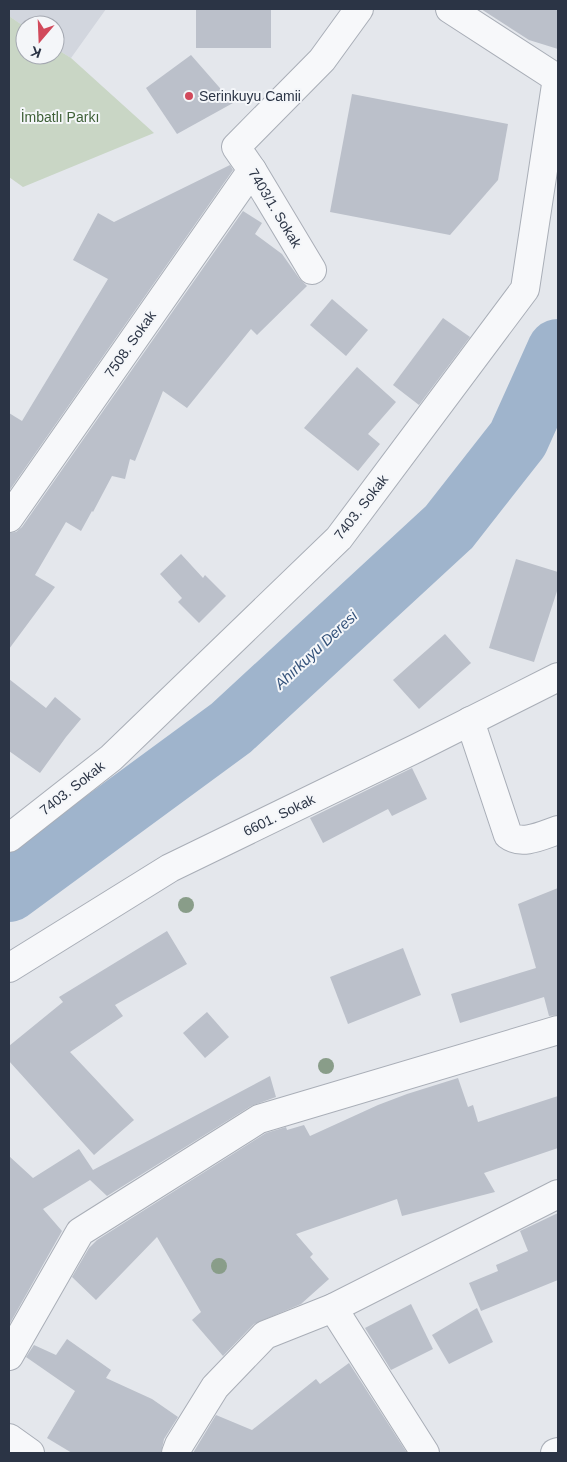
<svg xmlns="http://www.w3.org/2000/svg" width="567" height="1462" font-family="Arial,sans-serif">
<rect width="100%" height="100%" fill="#e4e7ec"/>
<polygon fill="#d2d6de" points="9,9 106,9 71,58 55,48 55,25 25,25 25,27 9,16"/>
<polygon fill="#c9d6c5" points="9,16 25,27 25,55 55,55 55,48 71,58 154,133 23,187 9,177"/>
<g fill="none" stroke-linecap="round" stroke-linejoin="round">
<polyline stroke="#9fb4cc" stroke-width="62" points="9,891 231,728 449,527 518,439 558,350"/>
</g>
<g fill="#bbc0ca">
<rect x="196" y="9" width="75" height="39"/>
<polygon points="481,9 558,9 558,49 529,40"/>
<polygon points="191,55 233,103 177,134 146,88"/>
<polygon points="352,94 508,124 498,180 450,235 330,212"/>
<polygon points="230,165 233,170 9,491 9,413 22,421 108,279 73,260 98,213 114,222"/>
<polygon points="243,211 262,223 255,234 282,254 299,278 307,286 257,335 251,329 187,408 163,391 135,461 130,459 125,479 112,476 93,512 92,511 81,531 66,522 35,575 55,587 9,649 9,533 16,532 22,527"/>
<polygon points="332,299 368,330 346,356 310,325"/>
<polygon points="443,318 470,337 419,405 393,385"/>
<polygon points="357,367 396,402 368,434 380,444 358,471 304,428"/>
<polygon points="181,554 203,578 205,575 226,596 199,623 178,602 182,598 160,574"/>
<polygon points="516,559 558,572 558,588 534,662 489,648"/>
<polygon points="445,634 471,663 419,709 393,680"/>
<polygon points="9,679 46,708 55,697 81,719 66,737 40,773 9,751"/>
<polygon points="412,768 427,799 392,816 388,809 323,843 310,818"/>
<polygon points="558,888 558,1015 549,1016 544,997 460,1023 451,994 536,968 518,904"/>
<polygon points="167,931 187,964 115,1005 123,1016 70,1052 134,1120 94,1155 9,1061 9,1046 63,1002 59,997"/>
<polygon points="403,948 421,995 348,1024 330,977"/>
<polygon points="207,1012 229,1037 205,1058 183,1033"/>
<polygon points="270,1076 276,1097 251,1106 107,1196 90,1180 43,1209 62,1231 9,1325 9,1156 33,1178 79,1149 93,1170"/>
<polygon points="458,1078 468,1107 473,1105 478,1122 558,1096 558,1148 484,1173 495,1192 402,1216 397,1199 296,1234 313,1254 310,1257 329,1279 301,1304 254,1324 223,1356 192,1320 201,1312 157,1237 96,1300 72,1277 89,1248 97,1240 266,1133 286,1127 287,1130 304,1125 310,1136 378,1105 407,1094"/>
<polygon points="558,1213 558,1280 481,1311 469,1283 498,1271 496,1265 528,1251 520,1231"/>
<polygon points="411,1304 433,1349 391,1370 365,1328"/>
<polygon points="477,1308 493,1342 449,1364 432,1335"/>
<polygon points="67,1339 111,1370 106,1378 152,1399 178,1417 164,1439 161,1453 72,1453 47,1438 75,1391 26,1357 34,1345 56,1355"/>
<polygon points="349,1363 407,1453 193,1453 216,1415 252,1430 316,1379 320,1384"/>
</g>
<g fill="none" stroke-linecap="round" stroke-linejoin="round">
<g stroke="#a9aeb7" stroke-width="30">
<g id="minor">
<polyline points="450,9 558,79"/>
<polyline points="312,270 252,170 236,147 322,60 359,9"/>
<polyline points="9,518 252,170"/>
<path d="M470,721L508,835C522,846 543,835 558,830"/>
<polyline points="9,838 111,758 339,538 525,289 557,78"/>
<polyline points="9,968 170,868 417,748 558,677"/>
<polyline points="333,1308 425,1453"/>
<polyline points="9,1356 80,1232 259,1119 558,1030"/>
<polyline points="9,1438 30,1453"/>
<polyline points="176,1453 179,1445 215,1387 265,1335 333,1308 558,1194"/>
<polyline points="555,1453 558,1452"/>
</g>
</g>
<use href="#minor" stroke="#f7f8fa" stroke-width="28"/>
</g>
<g fill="#899d89">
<circle cx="186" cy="905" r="8"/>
<circle cx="326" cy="1066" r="8"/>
<circle cx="219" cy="1266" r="8"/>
</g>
<circle fill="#d1495b" stroke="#f4f6f9" stroke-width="2" cx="189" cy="96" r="5"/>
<g text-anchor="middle" stroke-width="4" stroke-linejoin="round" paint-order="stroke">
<g font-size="14" fill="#2b3445" stroke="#f4f6f9" text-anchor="start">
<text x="199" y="101">Serinkuyu Camii</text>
</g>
<g font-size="14" fill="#3f6138" stroke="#f4f6f9">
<text x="60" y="122">İmbatlı Parkı</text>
</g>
<g font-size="14" fill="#2b3445" stroke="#f4f6f9">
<text transform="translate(275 208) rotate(59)" y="5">7403/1. Sokak</text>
<text transform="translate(130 344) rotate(-55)" y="5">7508. Sokak</text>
<text transform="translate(361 507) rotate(-52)" y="5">7403. Sokak</text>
<text transform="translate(72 788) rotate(-38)" y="5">7403. Sokak</text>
<text transform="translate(279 815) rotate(-26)" y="5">6601. Sokak</text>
</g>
<g font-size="15" font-style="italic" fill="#34527a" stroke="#f4f6f9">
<text transform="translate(316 650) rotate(-43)" y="5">Ahırkuyu Deresi</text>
</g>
</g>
<rect width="567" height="1462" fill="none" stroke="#2b3445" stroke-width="20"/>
<g transform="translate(40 40) rotate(199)"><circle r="24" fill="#f4f6f9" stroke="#a4a8b1"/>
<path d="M0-4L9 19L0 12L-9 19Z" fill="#d1495b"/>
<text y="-8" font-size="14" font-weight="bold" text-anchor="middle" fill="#2b3445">K</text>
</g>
</svg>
